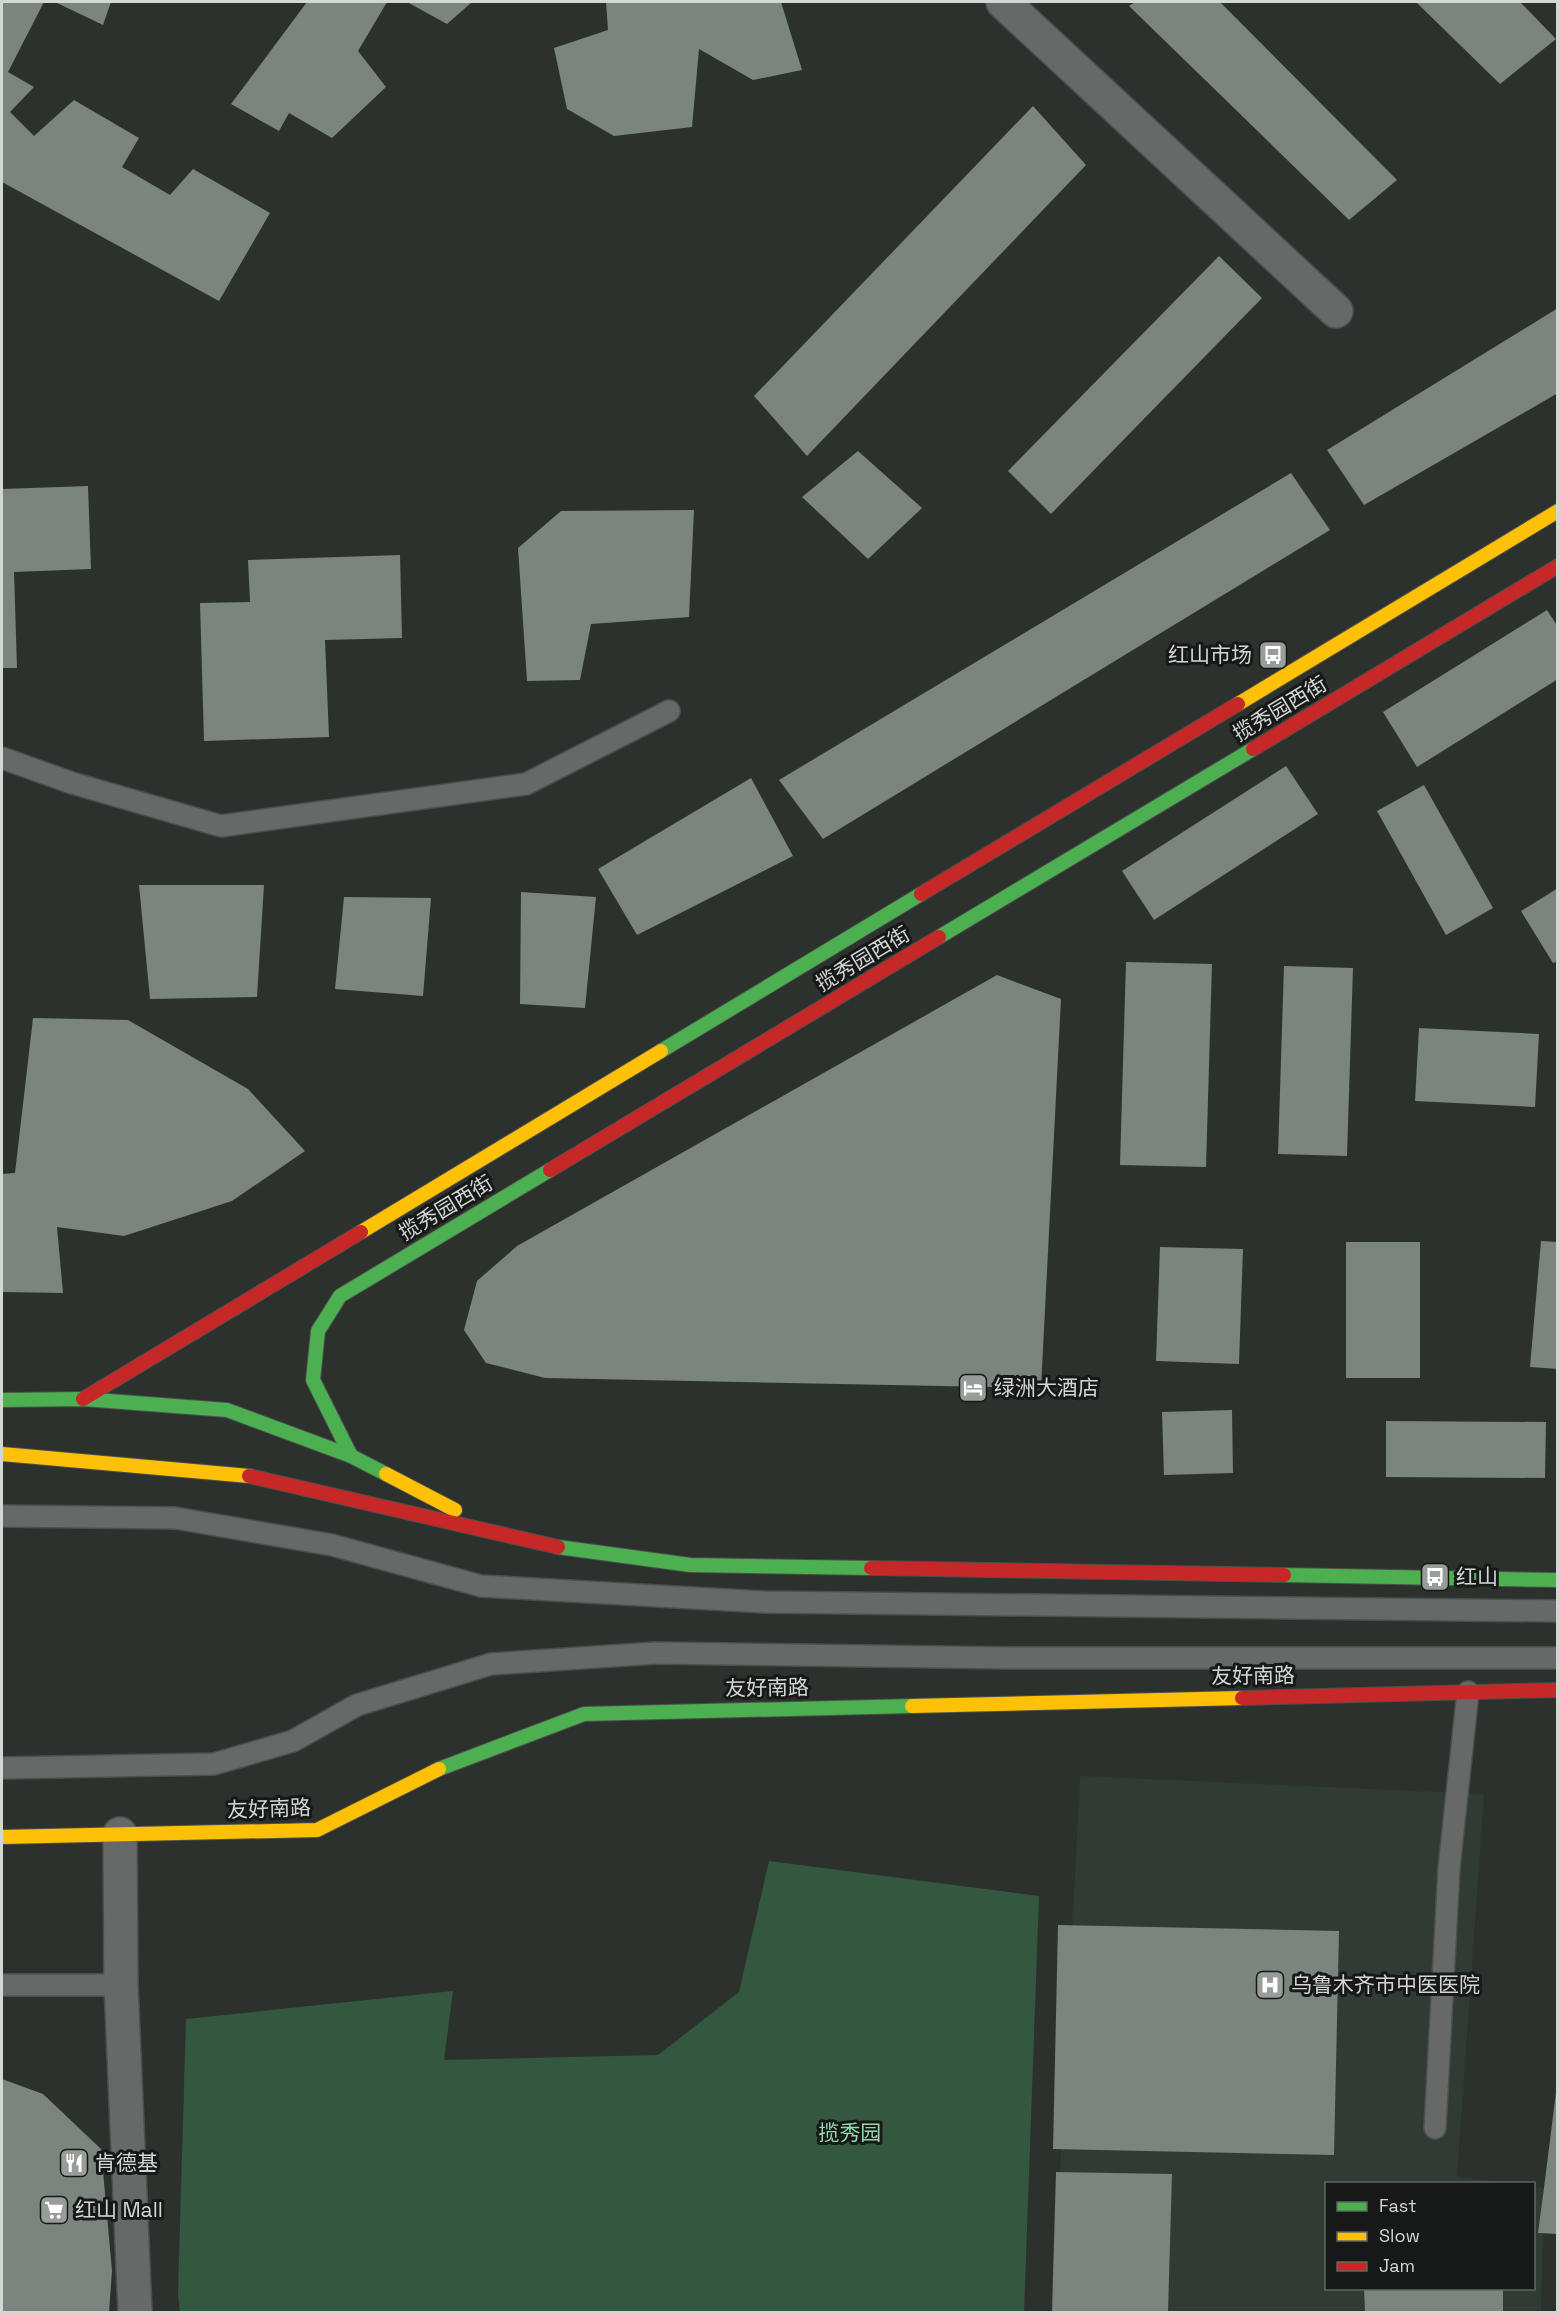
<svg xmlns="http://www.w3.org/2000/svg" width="1559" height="2314" font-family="'Space Grotesk','Noto Sans SC',sans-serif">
<rect width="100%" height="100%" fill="#2c312e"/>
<polygon fill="#303b33" points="1080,1776 1484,1794 1457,2177 1509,2183 1326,2184 1326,2288 1534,2288 1534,2187 1544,2188 1541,2312 1053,2312"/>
<polygon fill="#33583f" points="769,1861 1039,1896 1024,2312 180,2312 178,2293 186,2019 453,1991 444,2060 658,2055 739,1992"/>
<g fill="#79857d">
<polygon points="2,2 44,2 8,72 34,87 10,112 34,136 74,100 139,138 122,167 170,195 193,169 270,213 219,301 2,182"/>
<polygon points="55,2 111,2 103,25"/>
<polygon points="307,2 387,2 358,51 386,87 332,138 289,113 279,131 231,104"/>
<polygon points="407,2 472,2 447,24"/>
<polygon points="606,2 781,2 802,70 753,80 699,49 692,127 614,136 567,109 554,48 608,30"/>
<polygon points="1135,2 1220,2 1397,180 1349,220 1129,6"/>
<polygon points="1416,2 1520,2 1556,39 1500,84"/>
<polygon points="1033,106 1086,165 807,456 754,396"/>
<polygon points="1219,256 1262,298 1051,514 1008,471"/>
<polygon points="1558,308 1558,393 1364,505 1327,450"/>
<polygon points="858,451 922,508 868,559 802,497"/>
<polygon points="1291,473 1330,530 823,839 779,780"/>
<polygon points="88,486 91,569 14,572 17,668 2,668 2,489"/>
<polygon points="694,510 689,617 591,624 580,680 527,681 518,548 561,511"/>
<polygon points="400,555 402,638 325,640 329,737 204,741 200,603 250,602 248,560"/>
<polygon points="1547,610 1558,627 1558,679 1417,767 1383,712"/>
<polygon points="1286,766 1318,814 1154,920 1122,871"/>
<polygon points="751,778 793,856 637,935 598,869"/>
<polygon points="1424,785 1493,908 1446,935 1377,811"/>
<polygon points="139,885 264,885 257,997 150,999"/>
<polygon points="1558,888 1558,961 1553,963 1521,911"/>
<polygon points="521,892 596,897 585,1008 520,1004"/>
<polygon points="344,897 431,898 423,996 335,989"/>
<polygon points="1126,962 1212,964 1206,1167 1120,1165"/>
<polygon points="1284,966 1353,968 1347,1156 1278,1154"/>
<polygon points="997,975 1061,999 1041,1388 545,1378 486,1363 464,1330 477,1281 517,1246"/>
<polygon points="33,1018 128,1020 248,1089 305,1151 232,1201 124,1236 57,1227 63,1293 2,1292 2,1174 15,1173"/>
<polygon points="1419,1028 1539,1034 1535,1107 1415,1101"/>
<polygon points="1541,1241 1558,1242 1558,1369 1530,1367"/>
<rect x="1346" y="1242" width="74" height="136"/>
<polygon points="1160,1247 1243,1249 1239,1364 1156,1361"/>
<polygon points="1232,1410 1233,1473 1164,1475 1162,1412"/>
<polygon points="1386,1421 1546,1422 1545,1478 1386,1477"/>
<polygon points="1058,1925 1339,1931 1334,2155 1053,2149"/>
<polygon points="2,2079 43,2094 101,2149 112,2271 109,2312 2,2312"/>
<polygon points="1556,2092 1558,2234 1538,2233 1544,2188"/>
<polygon points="1056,2172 1172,2174 1168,2312 1052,2312"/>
<polygon points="1364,2288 1503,2288 1503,2312 1365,2312"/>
</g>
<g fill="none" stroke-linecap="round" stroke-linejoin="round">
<g stroke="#4b4e4c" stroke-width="24">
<g id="lane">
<polyline points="2,758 72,783 221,826 526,784 669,711"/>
<polyline points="2,1516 175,1518 332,1545 481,1586 764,1602 1558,1611"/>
<polyline points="2,1768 214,1764 293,1741 357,1705 491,1664 656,1653 1010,1658 1558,1658"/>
<polyline points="2,1985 121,1985"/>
<polyline points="1435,2128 1449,1868 1468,1692"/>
</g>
</g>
<g stroke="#4b4e4c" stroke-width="36">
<g id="street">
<polyline points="1003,2 1336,311"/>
<polyline points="120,1834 121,1985 135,2312"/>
</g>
</g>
<g stroke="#4b4e4c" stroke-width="16">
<g id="fast">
<polyline points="939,937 1253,749"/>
<polyline points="661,1051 921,894"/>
<polyline points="2,1400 83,1399 227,1410 351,1456 386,1474"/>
<polyline points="351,1456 313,1380 318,1331 340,1296 550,1170"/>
<polyline points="558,1547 690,1565 871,1568"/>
<polyline points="1284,1575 1558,1580"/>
<polyline points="439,1769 584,1714 912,1706"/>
</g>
</g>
<g stroke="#4b4e4c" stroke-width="16">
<g id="slow">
<polyline points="1238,704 1558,511"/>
<polyline points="361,1232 661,1051"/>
<polyline points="2,1454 249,1476"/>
<polyline points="386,1474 455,1510"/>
<polyline points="912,1706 1242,1698"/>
<polyline points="2,1837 317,1830 439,1769"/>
</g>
</g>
<g stroke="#4b4e4c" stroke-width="16">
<g id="jam">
<polyline points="1253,749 1558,566"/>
<polyline points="921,894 1238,704"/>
<polyline points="550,1170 939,937"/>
<polyline points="83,1399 361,1232"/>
<polyline points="249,1476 558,1547"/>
<polyline points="871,1568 1284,1575"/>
<polyline points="1242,1698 1558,1690"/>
</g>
</g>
<use href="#lane" stroke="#666967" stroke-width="21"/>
<use href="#street" stroke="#666967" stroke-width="33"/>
<use href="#fast" stroke="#4caf50" stroke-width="14"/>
<use href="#slow" stroke="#ffc107" stroke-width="14"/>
<use href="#jam" stroke="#c62828" stroke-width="14"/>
</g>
<defs>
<g id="bus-square" transform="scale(1.5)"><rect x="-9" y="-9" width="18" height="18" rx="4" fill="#999d9a" stroke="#161917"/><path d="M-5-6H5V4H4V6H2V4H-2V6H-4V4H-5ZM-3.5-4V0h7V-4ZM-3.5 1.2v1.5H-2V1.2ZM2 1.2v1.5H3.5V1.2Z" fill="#fff"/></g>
<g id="hotel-square" transform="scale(1.5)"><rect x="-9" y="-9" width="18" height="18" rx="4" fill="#999d9a" stroke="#161917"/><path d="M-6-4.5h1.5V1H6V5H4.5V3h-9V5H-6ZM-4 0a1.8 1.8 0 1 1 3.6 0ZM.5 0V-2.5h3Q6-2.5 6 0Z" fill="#fff"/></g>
<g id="hospital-square" transform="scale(1.5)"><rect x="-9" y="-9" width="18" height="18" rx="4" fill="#999d9a" stroke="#161917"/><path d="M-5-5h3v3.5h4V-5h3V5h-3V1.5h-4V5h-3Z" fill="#fff"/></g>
<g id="restaurant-square" transform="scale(1.5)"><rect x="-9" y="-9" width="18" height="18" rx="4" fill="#999d9a" stroke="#161917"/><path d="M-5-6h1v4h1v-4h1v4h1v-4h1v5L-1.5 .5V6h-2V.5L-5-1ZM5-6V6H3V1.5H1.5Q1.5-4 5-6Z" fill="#fff"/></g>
<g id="supermarket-square" transform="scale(1.5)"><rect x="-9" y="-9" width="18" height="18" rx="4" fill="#999d9a" stroke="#161917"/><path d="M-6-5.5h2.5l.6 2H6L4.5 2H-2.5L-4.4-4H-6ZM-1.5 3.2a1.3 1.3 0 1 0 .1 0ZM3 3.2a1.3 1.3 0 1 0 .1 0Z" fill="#fff"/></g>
</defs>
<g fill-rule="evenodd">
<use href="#bus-square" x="1273" y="655"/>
<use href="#hotel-square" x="973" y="1388"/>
<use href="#bus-square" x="1435" y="1577"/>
<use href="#hospital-square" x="1270" y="1985"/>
<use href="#restaurant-square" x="74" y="2163"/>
<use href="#supermarket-square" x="54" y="2210"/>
</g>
<g text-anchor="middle" stroke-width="6" stroke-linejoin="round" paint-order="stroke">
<g font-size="21" fill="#d3d7d4" stroke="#161917" text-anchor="start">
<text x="1252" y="662" text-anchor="end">红山市场</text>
<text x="994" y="1395">绿洲大酒店</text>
<text x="1456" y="1584">红山</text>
<text x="1291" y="1992">乌鲁木齐市中医医院</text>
<text x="95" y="2170">肯德基</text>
<text x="75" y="2217">红山 Mall</text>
</g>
<g font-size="21" fill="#d3d7d4" stroke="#161917">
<text transform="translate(1280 709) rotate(-31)" y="7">揽秀园西街</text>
<text transform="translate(863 959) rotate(-31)" y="7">揽秀园西街</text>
<text transform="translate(446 1208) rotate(-31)" y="7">揽秀园西街</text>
<text transform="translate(1253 1676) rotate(-1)" y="7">友好南路</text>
<text transform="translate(767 1688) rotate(-1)" y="7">友好南路</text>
<text transform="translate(269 1809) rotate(-2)" y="7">友好南路</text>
</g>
<g font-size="21" fill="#93d9a9" stroke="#161917">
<text x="850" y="2140">揽秀园</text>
</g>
</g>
<rect width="1559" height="2314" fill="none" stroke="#d3d7d4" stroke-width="6"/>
<rect x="1325" y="2182" width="210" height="108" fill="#161917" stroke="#626563" stroke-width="1.5"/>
<rect x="1337" y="2202" width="30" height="9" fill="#4caf50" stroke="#626563" stroke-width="1.5"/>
<text x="1379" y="2212" font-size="18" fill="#d3d7d4">Fast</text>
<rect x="1337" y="2232" width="30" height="9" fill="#ffc107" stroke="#626563" stroke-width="1.5"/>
<text x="1379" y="2242" font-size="18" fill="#d3d7d4">Slow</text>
<rect x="1337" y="2262" width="30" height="9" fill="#c62828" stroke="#626563" stroke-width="1.5"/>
<text x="1379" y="2272" font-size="18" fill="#d3d7d4">Jam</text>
</svg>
